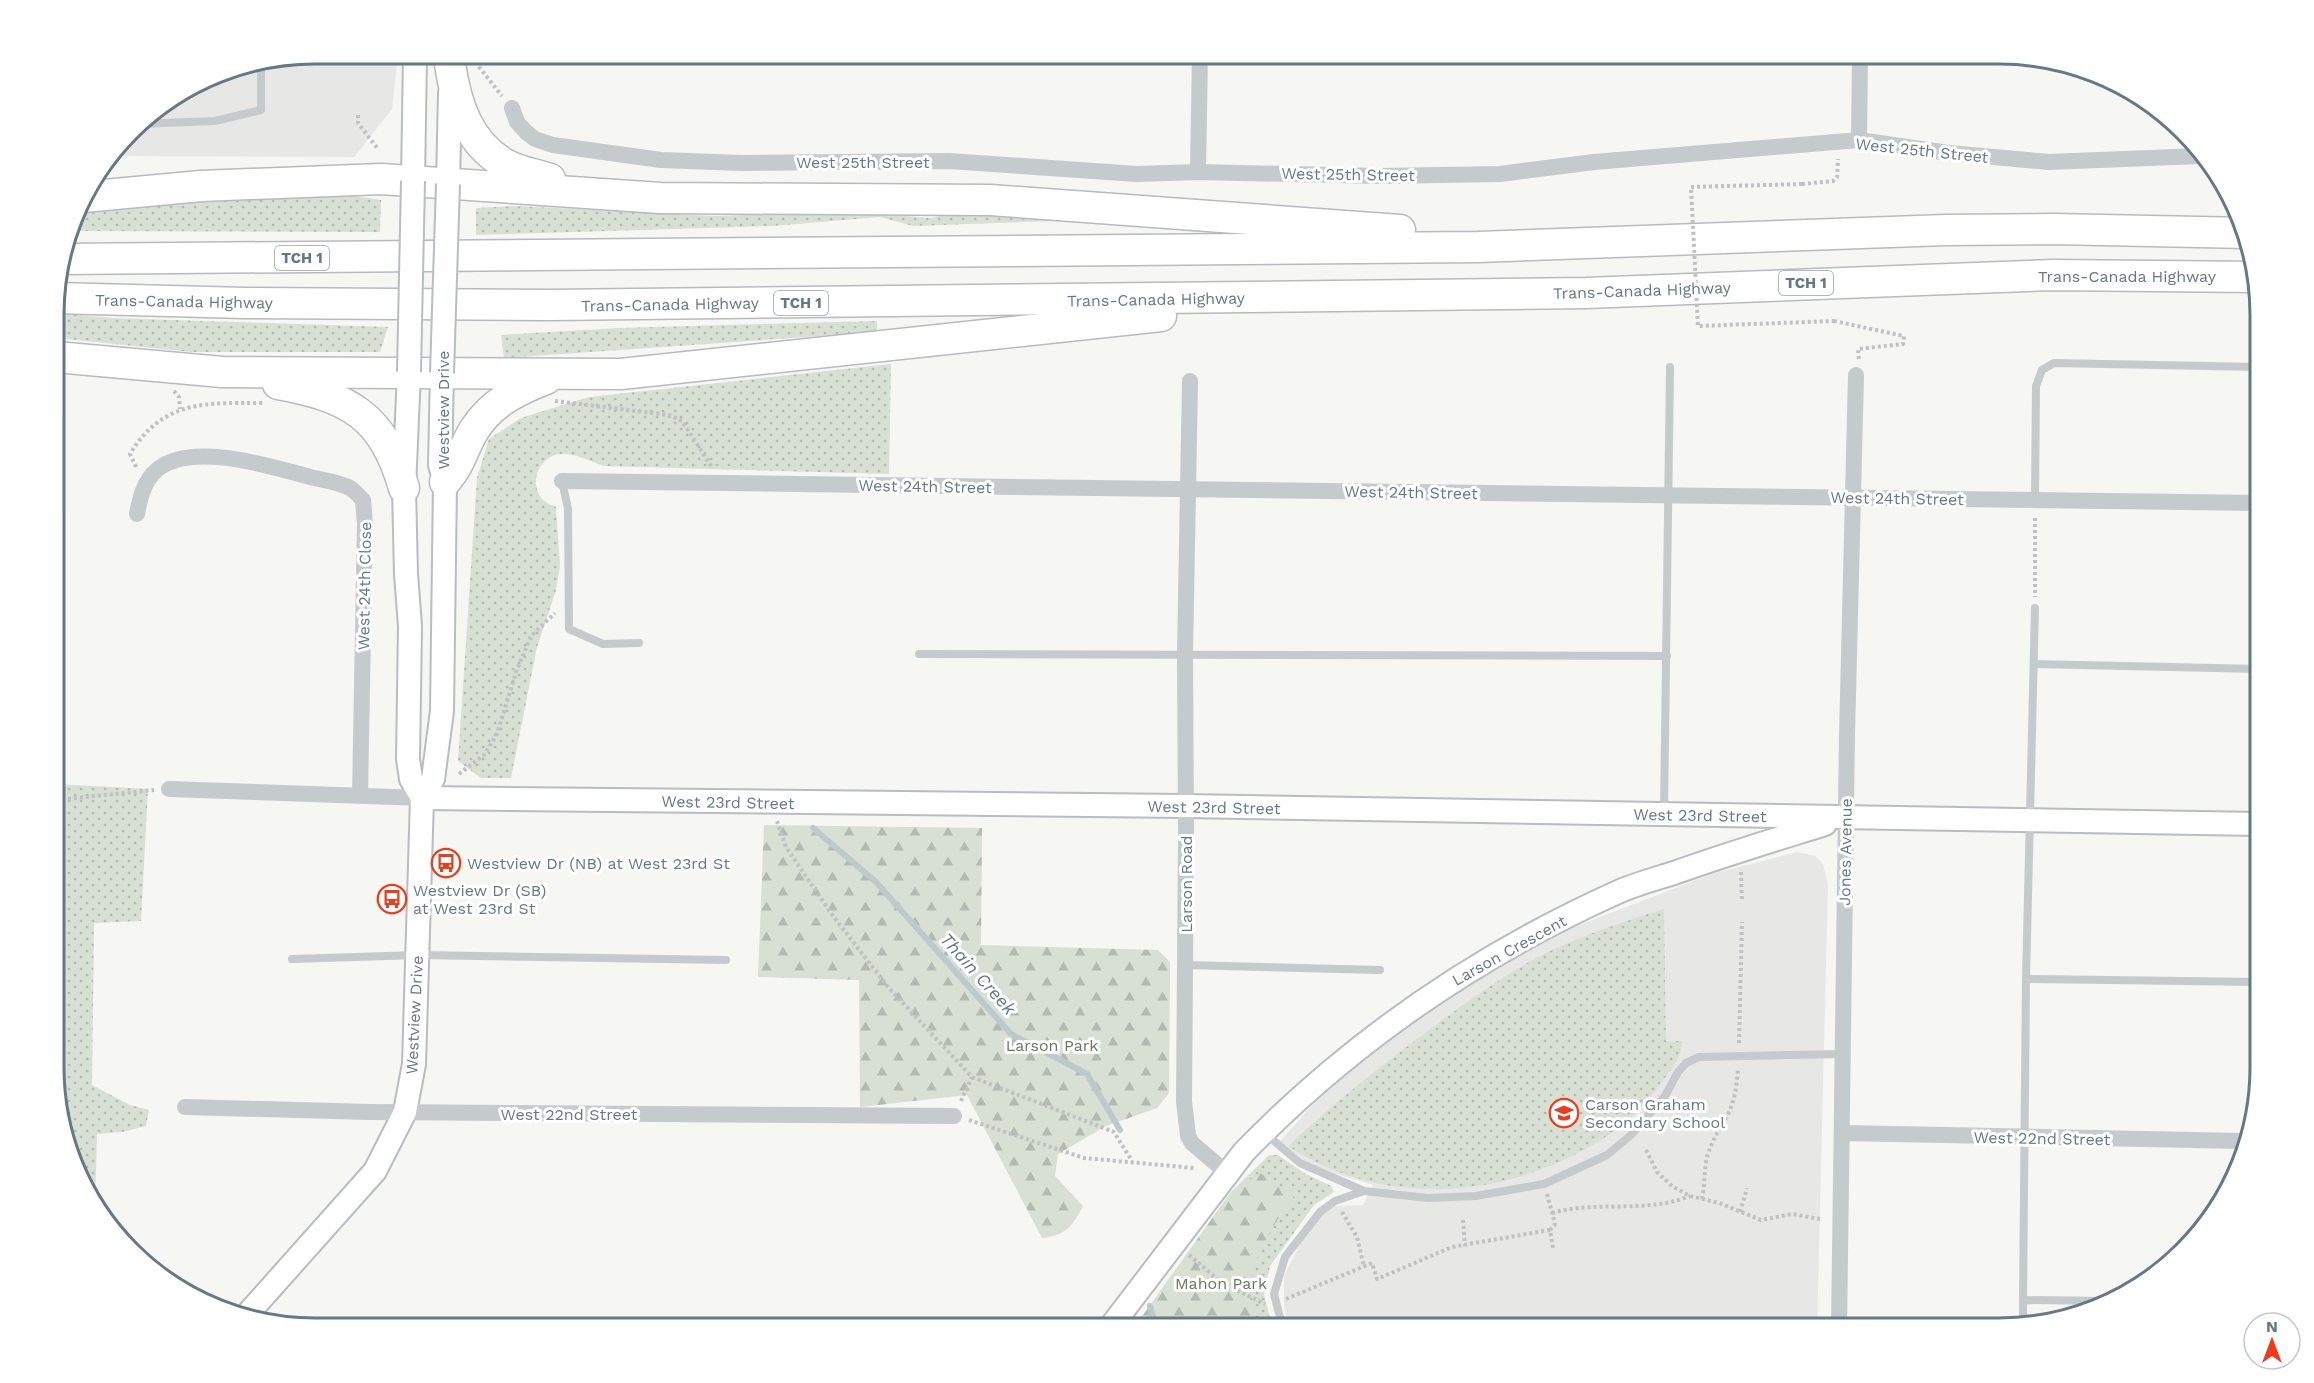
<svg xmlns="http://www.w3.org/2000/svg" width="2314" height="1383" font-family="'Work Sans',sans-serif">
<defs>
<pattern id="grass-dots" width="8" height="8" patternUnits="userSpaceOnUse" patternTransform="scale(1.5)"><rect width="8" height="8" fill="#d8dfd3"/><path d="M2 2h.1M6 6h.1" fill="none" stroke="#b3bab1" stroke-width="1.8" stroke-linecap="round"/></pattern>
<pattern id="forest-firs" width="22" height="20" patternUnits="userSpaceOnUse" patternTransform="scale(1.5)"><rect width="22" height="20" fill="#d8dfd3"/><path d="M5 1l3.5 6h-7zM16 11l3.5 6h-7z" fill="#b3bab1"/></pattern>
</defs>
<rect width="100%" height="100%" fill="#f6f6f2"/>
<g fill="#e7e8e6">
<polygon points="315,54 398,54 392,109 354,157 114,156 143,119 216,74"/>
<polygon points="1797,852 1815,856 1823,864 1828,885 1817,1329 1290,1329 1284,1308 1284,1276 1300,1244 1323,1213 1335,1206 1363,1205 1373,1185 1324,1170 1305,1161 1280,1141 1331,1085 1385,1042 1476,981 1561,932 1712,874"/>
</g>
<g fill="url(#grass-dots)">
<polygon points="309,189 381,200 380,232 71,231 77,211"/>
<polygon points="516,206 714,216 844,212 932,218 974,206 1053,212 1051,221 913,226 880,217 772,226 476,235 476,208"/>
<polygon points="56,313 113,318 388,327 380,352 192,352 56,338"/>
<polygon points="877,321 877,332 504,358 501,335 619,328"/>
<path d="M891,364L889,474L604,466C592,462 579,455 567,454C542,451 526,481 543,500C546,503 552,505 556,507L560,566L556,590L537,647L511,778H481L458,761L477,478L489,439L521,418L589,397Z"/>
<polygon points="56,784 148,789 141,921 94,923 92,1085 130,1105 149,1110 146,1126 122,1132 97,1134 95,1205 56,1101"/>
<path d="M1664,909L1666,1041H1682C1682,1061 1666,1075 1655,1091C1636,1117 1610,1136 1582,1151C1491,1200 1376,1205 1288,1146C1334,1103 1383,1064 1433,1027C1470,1000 1508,972 1548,952C1586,934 1625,921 1664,909Z"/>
<polygon points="1269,1155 1278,1155 1304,1173 1331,1186 1334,1192 1314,1205 1270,1266 1264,1295 1273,1329 1134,1329 1231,1192"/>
</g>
<g fill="url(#forest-firs)">
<path d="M764,825L982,828L981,945L1158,950L1170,962L1169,1093L1157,1108L1106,1126L1058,1154L1055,1176L1083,1206C1072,1227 1066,1235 1042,1238L967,1095L860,1107L859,980L758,977Z"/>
<path d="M1260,1173L1295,1195C1275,1221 1249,1261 1250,1296C1251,1307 1255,1318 1257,1329H1133L1231,1192Z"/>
</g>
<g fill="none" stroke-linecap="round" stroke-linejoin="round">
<g stroke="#bccace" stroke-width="6">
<polyline points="813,828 876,882 1011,1034 1087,1074 1120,1130"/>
<polyline points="1150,1306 1154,1320 1161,1329"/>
</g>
<g stroke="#b7bdc1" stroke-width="26">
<g id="secondary">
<polyline points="413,181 415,54"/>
<polyline points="448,184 450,93"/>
<polyline points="409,372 404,488 406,574 410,626 408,759 411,779 422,798"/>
<polyline points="422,798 1186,806 2259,824"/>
<polyline points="244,1318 375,1171 405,1112 414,1064 422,798 433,779 442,711 445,482 440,465 442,373"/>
<path d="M1109,1329L1244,1152C1351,1042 1478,955 1618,892C1636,884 1655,879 1674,873C1724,855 1774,840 1825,824"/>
</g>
</g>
<g stroke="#b7bbbe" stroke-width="33">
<g id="highway">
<path d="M450,64C456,104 468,143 505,164C519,172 536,174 550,179"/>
<polyline points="83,197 201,186 381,179 660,198 990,200 1400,230"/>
<polyline points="63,259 1478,247 1946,230 2053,229 2247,233"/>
<polyline points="56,298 245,303 552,305 1586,293 2053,275 2255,277"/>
<polyline points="56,357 222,372 621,374 1161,316"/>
<path d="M278,384C349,397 383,415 404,488"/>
<path d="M445,482C462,462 462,450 474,430C491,403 517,390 546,379"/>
</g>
</g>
<g stroke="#bfc1c3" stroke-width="4" stroke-dasharray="3 3" stroke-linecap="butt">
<polyline points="475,62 502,96"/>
<polyline points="358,115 358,123 378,149"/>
<polyline points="1802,184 1833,181 1837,177 1838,159"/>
<polyline points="1834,321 1904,336 1903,344 1858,349 1859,360"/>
<polyline points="174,391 179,397 180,409"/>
<polyline points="555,401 669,415 682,421 712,467"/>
<path d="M136,467L130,454C163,399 208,403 263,403"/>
<polyline points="2035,518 2035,597"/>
<polyline points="459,774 484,755 497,734 516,672 531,636 555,613"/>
<polyline points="56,800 154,790"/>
<polyline points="777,821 786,847 833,916 888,987 972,1077 1114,1132 1132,1161"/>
<polyline points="1741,872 1742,901"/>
<polyline points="1739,1043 1742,922"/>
<polyline points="961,1101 972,1077"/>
<polyline points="969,1120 1084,1158 1194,1168"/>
<polyline points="1646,1150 1657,1172 1672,1186 1690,1196 1719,1203 1761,1220 1792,1214 1820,1219"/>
<polyline points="1547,1194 1555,1224 1550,1230 1553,1248"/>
<path d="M1702,1199C1705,1185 1704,1170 1707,1157C1712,1140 1720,1129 1728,1114C1735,1100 1737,1084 1738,1068"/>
<polyline points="1342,1212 1357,1237 1364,1267"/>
<polyline points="1740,1212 1747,1188"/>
<path d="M1552,1213C1597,1200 1647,1214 1690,1196"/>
<polyline points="1463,1220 1465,1246"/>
<polyline points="1189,1255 1222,1283 1265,1304"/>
<polyline points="1286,1299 1372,1263 1377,1279 1452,1247 1550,1230"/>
</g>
<g stroke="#c5cacc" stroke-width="8">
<polyline points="139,124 215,121 261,110 261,65"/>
<polyline points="562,481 568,509 569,629 603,644 639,643"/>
<polyline points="2035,499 2036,386 2042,370 2054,363 2259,367"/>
<polyline points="919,654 1667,656"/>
<polyline points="2034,664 2259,669"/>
<polyline points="1664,813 1670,367"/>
<polyline points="292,959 418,955 726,960"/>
<polyline points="1186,965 1380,970"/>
<polyline points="2026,979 2035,608"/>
<polyline points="1266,1134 1300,1163 1364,1191 1428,1198 1476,1196 1544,1184 1607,1155 1631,1135 1665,1096 1678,1072 1686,1063 1699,1057 1842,1054"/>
<polyline points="2023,1300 2026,979 2259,982"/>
<polyline points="2023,1326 2023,1300 2106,1301"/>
<polyline points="1283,1329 1274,1294 1285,1257 1320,1212 1335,1201 1364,1191"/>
<polyline points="1774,1329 1775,1322"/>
</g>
<g stroke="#c5cacc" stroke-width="16">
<polyline points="512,108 517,122 526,132 535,139 553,145 661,160 741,163 949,161 1137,174 1198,172 1379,176 1500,174 1594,162 1859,140 1949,153 2049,162 2200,156"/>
<polyline points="1859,140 1860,54"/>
<polyline points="1198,172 1200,54"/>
<polyline points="1190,381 1185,654 1186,837 1184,1101 1188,1136 1192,1143 1227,1173"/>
<polyline points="562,481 2259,503"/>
<path d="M137,514C140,498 144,480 158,469C193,441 272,467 310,477C322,480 339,482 350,488C355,491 359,496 363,500L365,524L360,795"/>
<polyline points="169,789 422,798"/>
<polyline points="185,1107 370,1112 954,1116"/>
<polyline points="1842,1133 2242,1141"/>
<polyline points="1839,1329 1847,735 1856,375"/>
</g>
<use href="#secondary" stroke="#fff" stroke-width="22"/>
<use href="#highway" stroke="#fff" stroke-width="30"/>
<g stroke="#b7bdc1" stroke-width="26" stroke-linecap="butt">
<g id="secondary-bridge">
<polyline points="409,372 413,181"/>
<polyline points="442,373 448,184"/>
</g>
</g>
<polyline stroke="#bfc1c3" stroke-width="4" stroke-dasharray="3 3" stroke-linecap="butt" points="1802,184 1691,187 1698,326 1834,321"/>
<use href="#secondary-bridge" stroke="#fff" stroke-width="22"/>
</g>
<defs>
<g id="bus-ring" transform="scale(1.5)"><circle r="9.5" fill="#fff" stroke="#f03a19" stroke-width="1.5"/><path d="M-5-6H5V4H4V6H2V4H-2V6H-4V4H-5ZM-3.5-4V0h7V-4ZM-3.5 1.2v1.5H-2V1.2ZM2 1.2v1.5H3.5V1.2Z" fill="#f03a19"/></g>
<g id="school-ring" transform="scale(1.5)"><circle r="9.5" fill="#fff" stroke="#f03a19" stroke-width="1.5"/><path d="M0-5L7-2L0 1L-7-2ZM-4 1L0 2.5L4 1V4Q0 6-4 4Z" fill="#f03a19"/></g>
</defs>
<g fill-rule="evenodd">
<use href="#bus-ring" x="446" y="863"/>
<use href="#bus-ring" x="392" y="899"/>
<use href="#school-ring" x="1564" y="1113"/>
</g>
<g text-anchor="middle" stroke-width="6" stroke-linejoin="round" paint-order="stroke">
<g fill="#fff" stroke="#92a1aa" stroke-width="1.5">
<rect x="275" y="246" width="54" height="24" rx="4.5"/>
<rect x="1779" y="271" width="54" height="24" rx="4.5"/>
<rect x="774" y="291" width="54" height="24" rx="4.5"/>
</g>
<g font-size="15" font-weight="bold" fill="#637986">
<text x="302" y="263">TCH 1</text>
<text x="1806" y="288">TCH 1</text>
<text x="801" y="308">TCH 1</text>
</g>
<g font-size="16" fill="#637986" stroke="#fff">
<text transform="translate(1922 150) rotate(6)" y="6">West 25th Street</text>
<text x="863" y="168">West 25th Street</text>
<text transform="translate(1348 174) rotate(1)" y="6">West 25th Street</text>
<text x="2127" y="282">Trans-Canada Highway</text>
<text transform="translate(1642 290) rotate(-2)" y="6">Trans-Canada Highway</text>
<text transform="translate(1156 299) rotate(-1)" y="6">Trans-Canada Highway</text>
<text transform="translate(184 301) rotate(1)" y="6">Trans-Canada Highway</text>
<text transform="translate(670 304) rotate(-1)" y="6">Trans-Canada Highway</text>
<text transform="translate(443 410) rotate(-90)" y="6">Westview Drive</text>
<text transform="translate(925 486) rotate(1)" y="6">West 24th Street</text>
<text transform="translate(1411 492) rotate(1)" y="6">West 24th Street</text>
<text transform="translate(1897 498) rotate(1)" y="6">West 24th Street</text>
<text transform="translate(364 586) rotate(-89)" y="6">West 24th Close</text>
<text transform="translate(728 802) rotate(1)" y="6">West 23rd Street</text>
<text transform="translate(1214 807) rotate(1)" y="6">West 23rd Street</text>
<text transform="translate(1700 815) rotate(1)" y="6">West 23rd Street</text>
<text transform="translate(1845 852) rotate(-89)" y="6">Jones Avenue</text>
<text transform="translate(1186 884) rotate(-90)" y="6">Larson Road</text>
<text transform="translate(1509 950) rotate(-29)" y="6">Larson Crescent</text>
<text transform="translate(414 1015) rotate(-87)" y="6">Westview Drive</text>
<text x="569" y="1120">West 22nd Street</text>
<text transform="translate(2042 1138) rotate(1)" y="6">West 22nd Street</text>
</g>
<g font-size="16" fill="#637986" stroke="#fff" text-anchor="start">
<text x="467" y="869">Westview Dr (NB) at West 23rd St</text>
<text x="413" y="896">Westview Dr (SB)<tspan x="413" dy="18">at West 23rd St</tspan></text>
<text x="1585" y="1110">Carson Graham<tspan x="1585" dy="18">Secondary School</tspan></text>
</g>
<g font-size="16" fill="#66785e" stroke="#fff">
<text x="1052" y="1051">Larson Park</text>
<text x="1221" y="1289">Mahon Park</text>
</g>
<g font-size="18" font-style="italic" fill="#5f7b83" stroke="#fff">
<text transform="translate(978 974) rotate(48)" y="6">Thain Creek</text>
</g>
</g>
<path d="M0 0H2314V1383H0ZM315 64H1999A251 251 0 0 1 2250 315V1067A251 251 0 0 1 1999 1318H315A251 251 0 0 1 64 1067V315A251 251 0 0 1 315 64Z" fill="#fff" fill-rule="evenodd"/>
<path fill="none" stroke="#637986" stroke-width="3" d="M315 64H1999A251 251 0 0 1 2250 315V1067A251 251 0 0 1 1999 1318H315A251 251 0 0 1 64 1067V315A251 251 0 0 1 315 64Z"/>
<g transform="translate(2272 1341)"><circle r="28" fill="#ffffff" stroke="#c1c9cf" stroke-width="1.5"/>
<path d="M0-4.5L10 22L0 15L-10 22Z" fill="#f03a19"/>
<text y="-9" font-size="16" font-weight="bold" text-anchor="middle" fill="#637986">N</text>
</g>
</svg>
